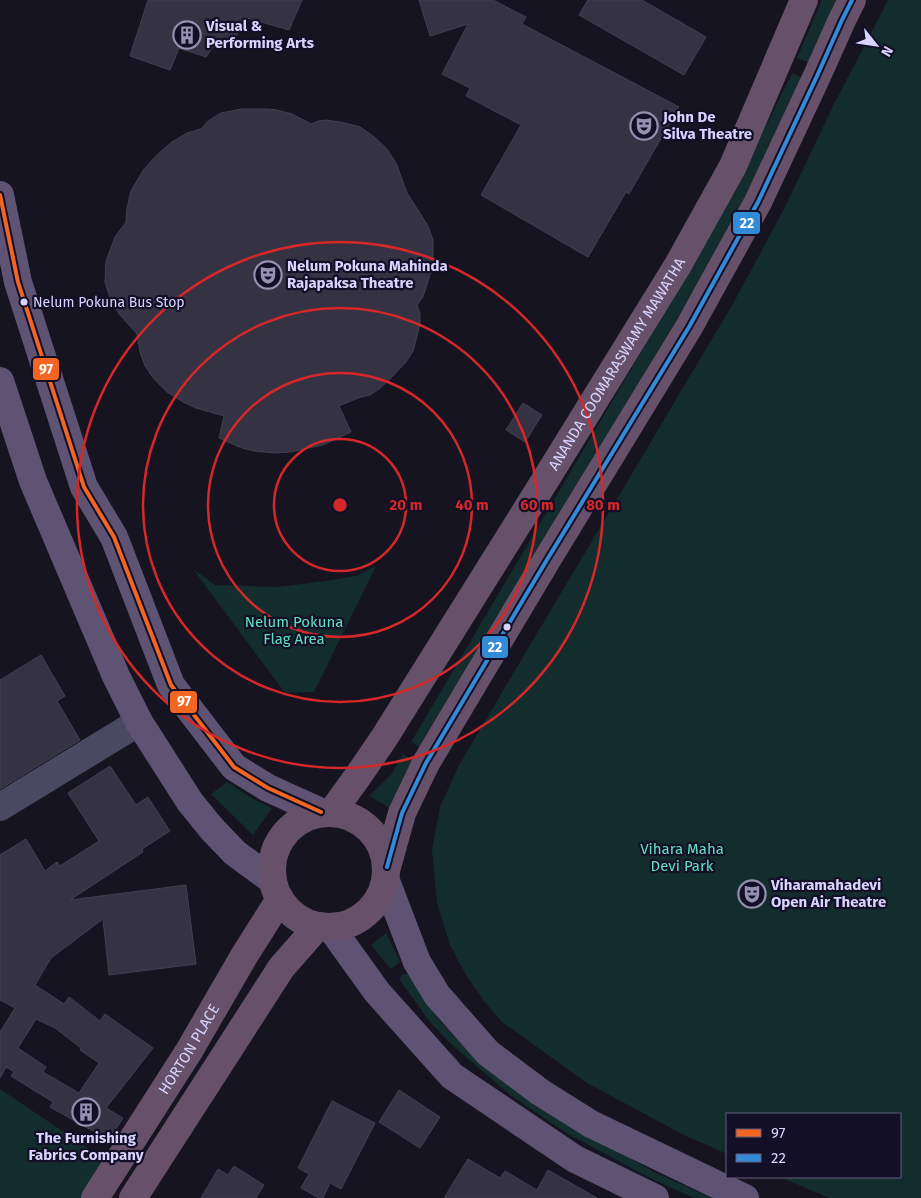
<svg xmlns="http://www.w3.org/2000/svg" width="921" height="1198" font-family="'Fira Sans',sans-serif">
<rect width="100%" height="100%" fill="#161421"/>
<g fill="#132c2d">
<polygon points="822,0 838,0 809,63 797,58"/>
<polygon points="888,0 921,0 921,1198 829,1198 780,1177 900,1177 900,1114 727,1114 727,1154 684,1135 587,1083 502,1022 484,1001 466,975 450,945 437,903 432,850 440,807 460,763 734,302 786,205 832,108"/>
<polygon points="792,73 803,78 752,184 713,258 421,748 411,742 702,249 743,174"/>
<polygon points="376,566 314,692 285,693 193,569 215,585 278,587 325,581 356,576"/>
<polygon points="403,754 414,761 392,811 385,805 369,796 391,775"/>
<polygon points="227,782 253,799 272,808 253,835 211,794"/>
<polygon points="386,933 400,962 391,969 371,945"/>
<polygon points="405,974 408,974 439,1020 453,1035 493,1070 572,1125 654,1172 712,1198 694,1198 650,1178 568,1134 510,1095 450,1043 430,1022 399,979 402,975"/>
<polygon points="0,1089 113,1165 92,1198 0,1198"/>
</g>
<g fill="#343243" stroke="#433f54" fill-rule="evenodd">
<polygon points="148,0 302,0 289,30 244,17 234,42 218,40 206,57 179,48 170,70 130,56"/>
<polygon points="419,0 493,0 526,17 522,24 679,107 629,194 626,192 588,257 481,195 521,125 466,96 470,88 442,74 468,24 430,36"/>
<polygon points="588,0 642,0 706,37 684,75 579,15"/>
<polygon points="241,109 268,109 277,110 292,114 311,124 318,121 327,120 345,123 360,127 373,136 387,149 396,163 407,193 428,226 433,240 433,260 432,268 423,297 417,305 420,314 420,324 417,336 413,351 406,362 389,380 379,389 370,395 358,398 339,406 351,432 323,445 290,452 275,453 254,451 242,448 219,438 224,416 196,408 183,402 167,392 154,379 145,366 140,352 137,334 120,315 111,301 105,282 106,261 115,237 126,222 127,208 131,191 144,169 158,154 172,142 187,133 201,129 208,121 221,113"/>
<polygon points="523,403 542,415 525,442 506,430"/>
<polygon points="41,655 65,696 57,701 80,740 0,789 0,680"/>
<path d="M110,766L136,805L148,797L170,831L142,849L143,852L70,900L186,885L196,964L109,975L103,919L51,958L35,985L64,1004L69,997L100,1021L105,1014L153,1048L106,1108L123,1118L109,1140L50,1107L53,1102L11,1076L14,1072L6,1067L0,1078V1032L15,1008L0,1000V855L26,839L45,871L57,862L60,866L99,841L68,793ZM36,1019L55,1028L81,1048L80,1050L99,1063L79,1093L43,1072L46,1067L18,1048Z"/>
<polygon points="399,1090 440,1117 420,1148 379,1122"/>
<polygon points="332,1101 375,1123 341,1189 330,1183 323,1198 319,1198 301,1188 309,1174 298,1168"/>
<polygon points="468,1159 500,1178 505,1171 537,1190 548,1170 597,1198 444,1198"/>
<polygon points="234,1166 264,1185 256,1198 201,1198 218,1169 228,1175"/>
</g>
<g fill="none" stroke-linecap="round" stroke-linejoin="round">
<polyline stroke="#4a4962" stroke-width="28" points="0,807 139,722"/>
<g stroke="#5e5373" stroke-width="28">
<polyline points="0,195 18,282 84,487 114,537 171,685 234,767 268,788 321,812"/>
<polyline points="0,381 33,481 116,676 139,722 190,802 212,829 235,853 272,880"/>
<polyline points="386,881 417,962 437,995 488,1053 540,1092 591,1124 745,1198"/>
<polyline points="331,928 377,992 452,1076 575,1159 655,1198"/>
</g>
<g stroke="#67516a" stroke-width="28">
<path id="s1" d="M332,812L358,776L384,738L549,474L678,265L733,166L804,0"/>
<circle cx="329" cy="870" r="57"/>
<polyline points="387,867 402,813 426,763 545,563 689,327 758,202 817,76 842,20 852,0"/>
<path id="s2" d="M95,1198L189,1051L244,956L280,899"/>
<polyline points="133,1198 276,976 281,968 318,926"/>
</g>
<g stroke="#130f26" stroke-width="8">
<polyline id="bus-1" points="0,195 18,282 84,487 114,537 171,685 234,767 268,788 321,812"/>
</g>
<g stroke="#130f26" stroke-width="8">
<polyline id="bus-2" points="387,867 402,813 426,763 545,563 689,327 758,202 817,76 842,20 852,0"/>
</g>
<use href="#bus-1" stroke="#f26522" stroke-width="4"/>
<use href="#bus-2" stroke="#338bd7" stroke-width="4"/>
</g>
<g fill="none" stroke="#d62828" stroke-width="2.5">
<circle cx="340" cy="505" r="66"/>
<circle cx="340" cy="505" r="132"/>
<circle cx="340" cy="505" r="197"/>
<circle cx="340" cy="505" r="263"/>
</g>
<defs>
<g id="building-ring" transform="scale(1.4375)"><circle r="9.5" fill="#130f26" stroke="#9591b1" stroke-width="1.5"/><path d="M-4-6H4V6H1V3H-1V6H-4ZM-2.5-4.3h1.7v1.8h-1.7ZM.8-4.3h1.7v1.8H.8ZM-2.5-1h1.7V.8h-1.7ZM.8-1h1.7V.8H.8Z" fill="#9591b1"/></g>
<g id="theatre-ring" transform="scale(1.4375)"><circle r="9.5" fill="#130f26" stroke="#9591b1" stroke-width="1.5"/><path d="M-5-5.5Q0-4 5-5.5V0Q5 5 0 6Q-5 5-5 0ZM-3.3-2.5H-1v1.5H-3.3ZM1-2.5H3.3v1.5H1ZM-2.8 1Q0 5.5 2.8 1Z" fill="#9591b1"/></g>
</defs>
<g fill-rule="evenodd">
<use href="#building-ring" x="187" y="35"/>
<use href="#theatre-ring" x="644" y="126"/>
<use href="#theatre-ring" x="268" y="275"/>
<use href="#theatre-ring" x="752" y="894"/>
<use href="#building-ring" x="86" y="1112"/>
</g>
<g fill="#d9d4ff" stroke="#130f26" stroke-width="2">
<circle cx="24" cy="302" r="4.5"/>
<circle cx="507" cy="627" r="4.5"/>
</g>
<g text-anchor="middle" stroke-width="4.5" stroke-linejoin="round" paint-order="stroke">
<g font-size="14" fill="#d9d4ff" stroke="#130f26" text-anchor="start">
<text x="33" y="307">Nelum Pokuna Bus Stop</text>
</g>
<g font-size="15" font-weight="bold" fill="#d9d4ff" stroke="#130f26" text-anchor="start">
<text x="206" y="31">Visual &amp;<tspan x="206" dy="17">Performing Arts</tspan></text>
<text x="663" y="122">John De<tspan x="663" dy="17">Silva Theatre</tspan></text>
<text x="287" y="271">Nelum Pokuna Mahinda<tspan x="287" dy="17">Rajapaksa Theatre</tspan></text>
<text x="771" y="890">Viharamahadevi<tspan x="771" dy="17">Open Air Theatre</tspan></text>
<text x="86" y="1143" text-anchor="middle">The Furnishing<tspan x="86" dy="17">Fabrics Company</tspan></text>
</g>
<g font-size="15" fill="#d9d4ff" stroke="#130f26">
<text dy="5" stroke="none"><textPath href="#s1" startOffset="531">ANANDA COOMARASWAMY MAWATHA</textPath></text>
<text dy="5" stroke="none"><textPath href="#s2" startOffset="176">HORTON PLACE</textPath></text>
</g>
<g font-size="15" fill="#5fe0c0" stroke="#130f26">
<text x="294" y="627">Nelum Pokuna<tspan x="294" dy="17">Flag Area</tspan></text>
<text x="682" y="854">Vihara Maha<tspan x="682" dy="17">Devi Park</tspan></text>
</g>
</g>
<circle cx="340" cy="505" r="8" fill="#d62828" stroke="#130f26" stroke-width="2.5"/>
<g font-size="15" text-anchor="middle" font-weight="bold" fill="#d62828" stroke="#130f26" stroke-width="4.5" stroke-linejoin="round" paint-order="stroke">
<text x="406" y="510">20 m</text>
<text x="472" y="510">40 m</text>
<text x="537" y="510">60 m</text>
<text x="603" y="510">80 m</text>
</g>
<g stroke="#130f26" stroke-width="2">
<rect x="732" y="211" width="29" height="24" rx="5" fill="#338bd7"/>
<rect x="32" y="357" width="28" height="24" rx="5" fill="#f26522"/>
<rect x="481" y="635" width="28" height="24" rx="5" fill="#338bd7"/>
<rect x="169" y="690" width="29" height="24" rx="5" fill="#f26522"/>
</g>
<g font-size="14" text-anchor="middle" font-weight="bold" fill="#fff">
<text x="747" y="228">22</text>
<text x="46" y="374">97</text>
<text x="495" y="652">22</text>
<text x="184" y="706">97</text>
</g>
<rect x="726" y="1113" width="175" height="65" fill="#130f26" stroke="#625e7d"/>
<rect x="736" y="1129" width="25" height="8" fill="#f26522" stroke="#625e7d"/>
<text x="771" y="1138" font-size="15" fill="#d9d4ff">97</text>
<rect x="736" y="1154" width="25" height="8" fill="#338bd7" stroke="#625e7d"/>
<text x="771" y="1163" font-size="15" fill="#d9d4ff">22</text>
<g transform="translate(876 45) rotate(120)" stroke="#130f26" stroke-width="4" paint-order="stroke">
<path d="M0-4L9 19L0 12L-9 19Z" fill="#d9d4ff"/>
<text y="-8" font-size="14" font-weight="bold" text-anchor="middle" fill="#d9d4ff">N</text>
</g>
</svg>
